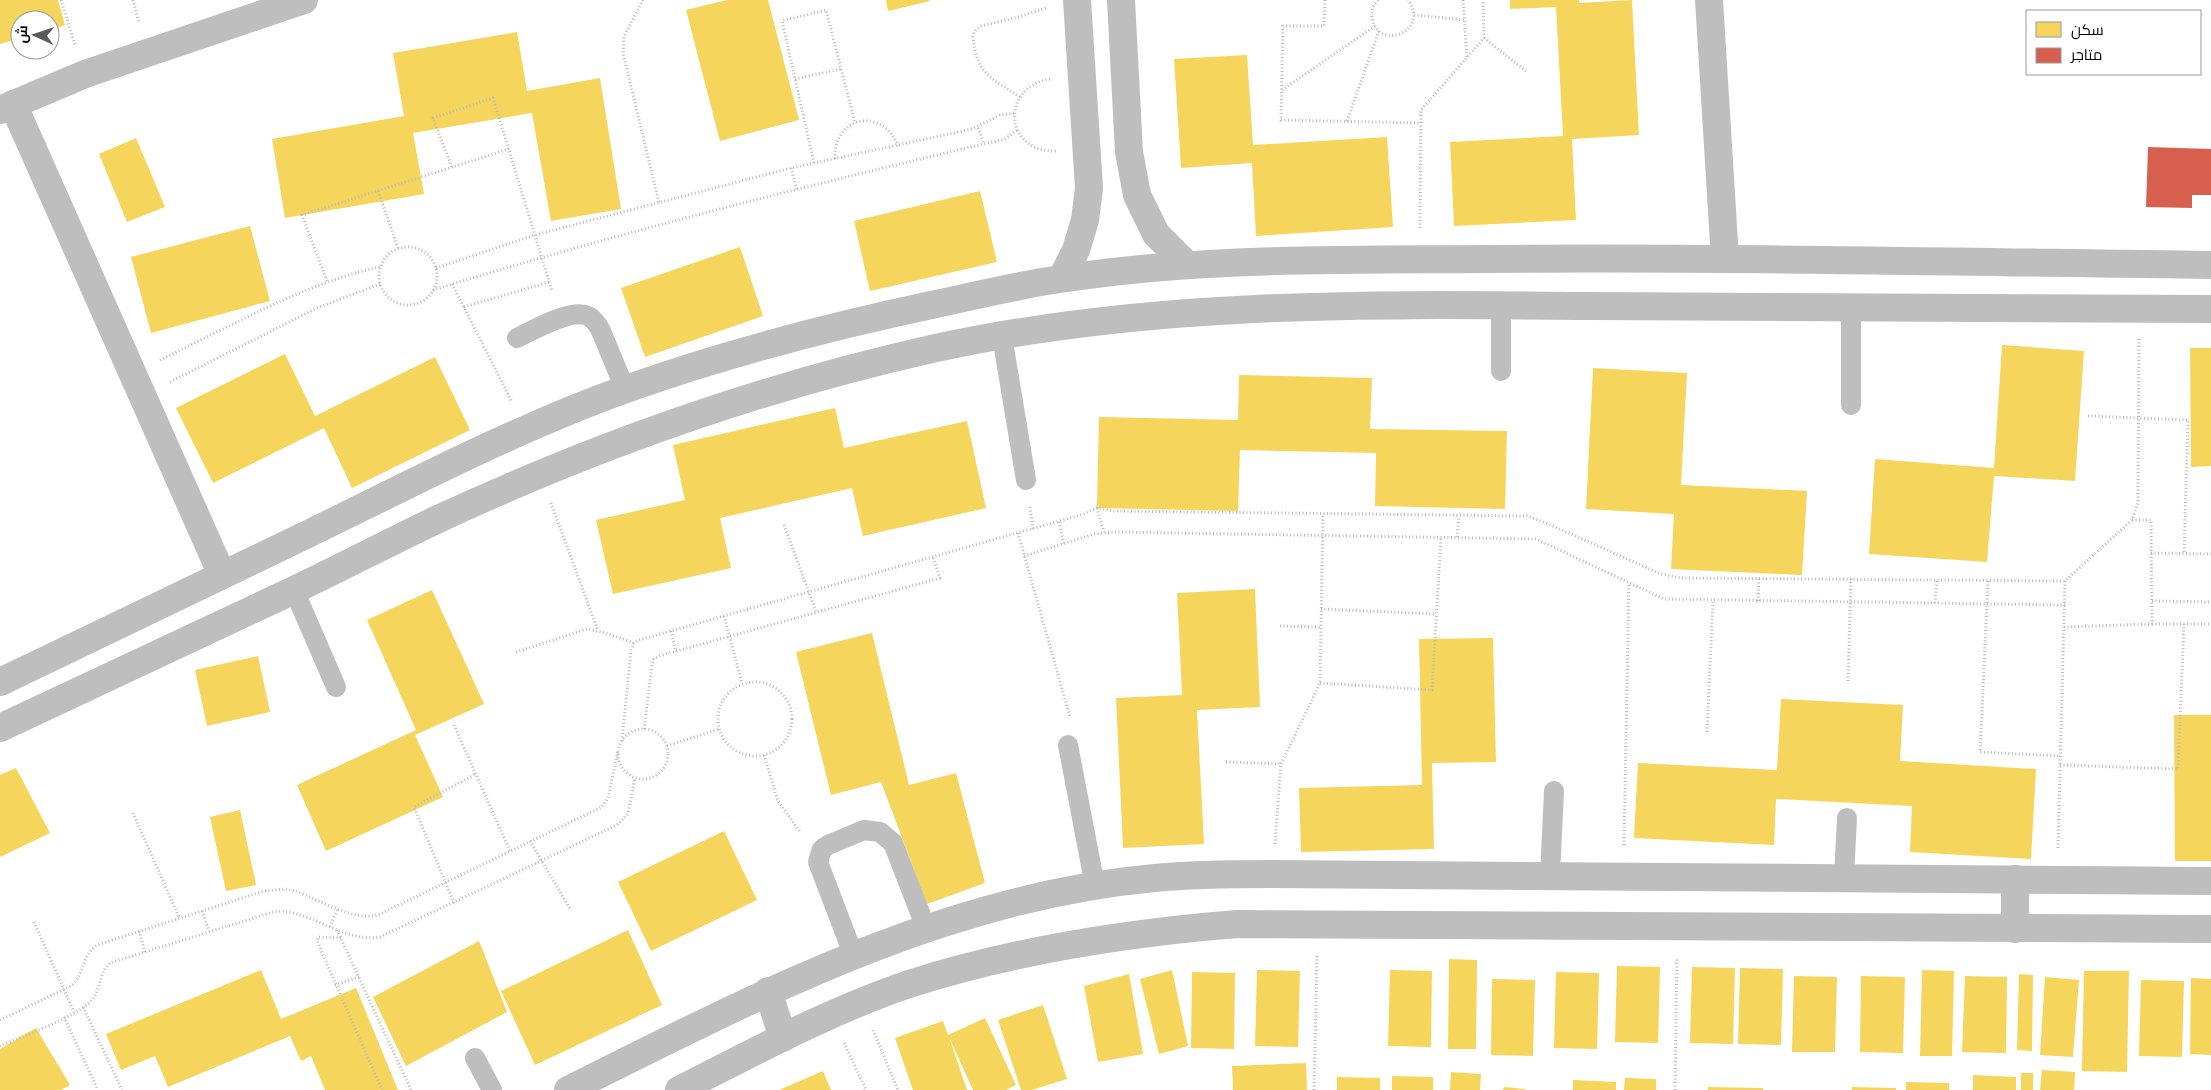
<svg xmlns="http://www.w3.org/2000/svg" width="2211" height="1090" font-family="Helvetica,Cairo,sans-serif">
<rect width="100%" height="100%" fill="#fff"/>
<g fill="#f6d55c">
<polygon points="0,0 58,0 65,25 50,30 50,20 20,20 20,38 0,44"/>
<polygon points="727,0 768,0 799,120 720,141 686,10"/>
<polygon points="886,0 929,0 930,1 888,11"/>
<polygon points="1510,0 1579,0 1579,3 1632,0 1639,135 1572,139 1576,220 1454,226 1450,142 1563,136 1556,7 1510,9"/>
<polygon points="517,32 527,91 600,78 621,209 551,221 532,113 413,133 424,194 285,218 272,139 404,116 393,53"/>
<polygon points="1247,55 1253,145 1387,137 1393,227 1256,236 1252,163 1181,168 1174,59"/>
<polygon points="136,138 165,207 127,222 99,154"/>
<polygon points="980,191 997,262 870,291 854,221"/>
<polygon points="250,226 270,301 151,333 131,257"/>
<polygon points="740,247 763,316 645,357 621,288"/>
<polygon points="2002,345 2084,351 2075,481 1994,476 1987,562 1869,554 1875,459 1994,468"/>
<polygon points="2190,348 2211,348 2211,466 2191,467"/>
<polygon points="285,354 315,416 435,357 470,430 352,488 324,428 213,483 176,408"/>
<polygon points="1593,368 1687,373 1681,485 1807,491 1802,575 1671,569 1674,514 1586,509"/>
<polygon points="1239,375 1372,378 1370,429 1507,431 1505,509 1375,506 1376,453 1240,450 1238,511 1097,508 1099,417 1238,420"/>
<polygon points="835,408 844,448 967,421 986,508 863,536 852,488 720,518 731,568 613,594 596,520 685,500 673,445"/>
<polygon points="1255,589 1260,707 1197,710 1204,844 1123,848 1116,698 1182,695 1177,593"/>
<polygon points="432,590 484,704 415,735 443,797 326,851 297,785 416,730 367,620"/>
<polygon points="872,633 909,785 956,773 985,883 927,904 881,782 831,795 796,652"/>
<polygon points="1493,638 1496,762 1432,763 1434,849 1301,852 1299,788 1422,785 1419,639"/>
<polygon points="258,656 270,712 207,726 195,670"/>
<polygon points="1781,699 1903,705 1900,761 2036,769 2031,859 1910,852 1912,806 1776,799 1774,845 1634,838 1638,763 1777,770"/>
<polygon points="2174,715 2211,715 2211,861 2175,861"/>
<polygon points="16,768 50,833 0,857 0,775"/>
<polygon points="240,810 256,885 226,891 210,817"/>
<polygon points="724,831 757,900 651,951 618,882"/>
<polygon points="628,930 662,1005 535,1065 501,991"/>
<polygon points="479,941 507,1012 406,1066 373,997"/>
<polygon points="1449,959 1477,960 1476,1049 1448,1049"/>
<polygon points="1617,966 1660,967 1658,1043 1615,1042"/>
<polygon points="1692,967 1735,968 1733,1044 1690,1043"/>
<polygon points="1740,968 1783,969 1781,1045 1738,1044"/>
<polygon points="261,970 281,1019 356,988 398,1090 325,1090 311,1056 301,1061 290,1036 168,1087 155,1056 121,1070 106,1034"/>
<polygon points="1172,970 1188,1046 1159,1054 1140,979"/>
<polygon points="1257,970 1300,971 1298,1047 1255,1046"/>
<polygon points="1390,970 1432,971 1431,1047 1388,1046"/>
<polygon points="1922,970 1954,971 1952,1056 1920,1056"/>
<polygon points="2084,971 2129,971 2127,1072 2082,1071"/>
<polygon points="1192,972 1235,973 1234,1049 1191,1048"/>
<polygon points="1556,972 1599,973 1597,1049 1554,1048"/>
<polygon points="1129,974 1143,1054 1098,1062 1084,986"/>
<polygon points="2019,974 2033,975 2032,1051 2017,1050"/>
<polygon points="1794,976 1837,977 1835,1052 1792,1052"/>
<polygon points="1861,976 1905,977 1903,1053 1860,1052"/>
<polygon points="1965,976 2007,977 2006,1053 1962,1052"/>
<polygon points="2045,977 2079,980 2073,1057 2040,1055"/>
<polygon points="2191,978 2211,979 2211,1055 2190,1054"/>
<polygon points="1492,979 1535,980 1533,1056 1491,1055"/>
<polygon points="2141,980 2184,981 2182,1057 2139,1056"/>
<polygon points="1043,1005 1067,1079 1032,1090 1021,1090 998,1020"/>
<polygon points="985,1018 1016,1085 1006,1090 973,1090 949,1037 967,1090 913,1090 895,1038 943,1021 948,1035"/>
<polygon points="36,1028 70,1085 61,1090 0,1090 0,1049"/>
<polygon points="1306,1063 1307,1090 1233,1090 1232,1066"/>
<polygon points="2042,1070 2075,1072 2074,1090 2040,1090"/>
<polygon points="823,1071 831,1090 779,1090"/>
<polygon points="1451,1072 1481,1074 1480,1090 1450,1090"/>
<rect x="2021" y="1073" width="12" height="17"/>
<polygon points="1973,1075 2016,1077 2016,1090 1973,1090"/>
<polygon points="1392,1076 1433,1077 1433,1090 1392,1090"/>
<polygon points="1337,1077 1380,1078 1380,1090 1337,1090"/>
<polygon points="1625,1078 1656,1079 1656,1090 1624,1090"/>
<polygon points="1573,1080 1616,1082 1616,1090 1573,1090"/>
<polygon points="1906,1082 1949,1083 1949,1090 1906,1090"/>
<polygon points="1504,1087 1525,1089 1525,1090 1503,1090"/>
<polygon points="1708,1087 1763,1088 1763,1090 1708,1090"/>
<polygon points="1852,1087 1896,1088 1896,1090 1852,1090"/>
</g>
<polygon fill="#d6604d" points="2148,147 2211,149 2211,195 2192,195 2192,208 2146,207"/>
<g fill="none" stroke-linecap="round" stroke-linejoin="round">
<g stroke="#b9b9b9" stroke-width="3" stroke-dasharray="1 2.5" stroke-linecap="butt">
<polyline points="61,0 75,45"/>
<polyline points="133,0 139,24"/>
<polyline points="643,0 624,36 623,53 659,203"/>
<polyline points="1325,0 1324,26 1283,26 1281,120 1421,123"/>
<path d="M1378,0C1373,5 1371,11 1372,18C1379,53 1431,30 1408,0"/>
<polyline points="1463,0 1467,57"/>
<polyline points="1414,15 1465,20"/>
<polyline points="1484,38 1527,72"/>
<polyline points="795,79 841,69"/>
<path d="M1050,79C999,88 1005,153 1056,151"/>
<polyline points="1282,90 1375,26"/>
<path d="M1020,97C991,78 976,74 973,36L974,32L981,26L1019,17L1046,8"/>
<polyline points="1347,121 1379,31"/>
<polyline points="978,128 984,143"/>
<path d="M835,159C833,116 882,106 898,146"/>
<polyline points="814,163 782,21 826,10 855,123"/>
<polyline points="452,167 433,118 493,98 552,291"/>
<polyline points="791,168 797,190"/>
<polyline points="378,191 398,248"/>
<polyline points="1420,228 1421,110 1484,38 1483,0"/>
<circle cx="408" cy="276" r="29"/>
<polyline points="436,268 535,235 791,168 972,129 1000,115 1014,113"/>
<polyline points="327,281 302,215 509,149"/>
<polyline points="452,284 512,402"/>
<path d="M433,290C621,232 813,184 1005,139L1017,130"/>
<polyline points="464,307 549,282"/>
<path d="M160,360C230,327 304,283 380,267"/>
<polyline points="170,382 317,308 380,284"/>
<polyline points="2088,416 2188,420 2184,554"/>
<polyline points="551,503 598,631"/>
<polyline points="1030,507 1033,529"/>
<polyline points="1097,508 1104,532"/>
<polyline points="1059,522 1064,544"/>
<polyline points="784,525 816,612"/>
<polyline points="1018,533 1070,717"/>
<polyline points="1457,537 1459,516"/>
<polyline points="2151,553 2211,554"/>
<polyline points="1024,556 1094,534 1116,532 1536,539 1664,599 2065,605"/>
<polyline points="1988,581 1980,752 2061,756"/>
<polyline points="1758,601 1759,578"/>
<polyline points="2152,601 2211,602"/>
<polyline points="1935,603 1937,580"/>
<polyline points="1321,609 1436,614"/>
<polyline points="724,616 742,683"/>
<polyline points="2152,624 2211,624"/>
<polyline points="1280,626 1321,627"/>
<polyline points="2064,627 2152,624 2151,520 2132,520"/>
<polyline points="671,631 676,652"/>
<polyline points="516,652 587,629 606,633 634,643"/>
<polyline points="1848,681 1851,578"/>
<circle cx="755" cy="719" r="37"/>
<polyline points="1320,683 1432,690 1441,537"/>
<polyline points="454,725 510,851"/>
<polyline points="644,729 652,665 654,659 659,656 940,578 933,557"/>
<circle cx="643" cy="754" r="25"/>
<polyline points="1707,732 1713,601"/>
<polyline points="622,741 631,650 634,643 639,640 1084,514 1097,508 1114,511 1527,516 1546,523 1661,574 1681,578 2065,581 2132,520 2138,503 2139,339"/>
<polyline points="667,746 719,729"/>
<polyline points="764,755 778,801 801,833"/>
<polyline points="1226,762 1281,764"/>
<polyline points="2060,765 2178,769 2184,624"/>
<polyline points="133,813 179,917"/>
<polyline points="530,841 570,909"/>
<polyline points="1275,844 1281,764 1320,683 1323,514"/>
<polyline points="1624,845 1629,583"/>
<polyline points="2058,848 2065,581"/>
<polyline points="454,903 414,807 476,774"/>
<polyline points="202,911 209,931"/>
<polyline points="34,922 74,1012"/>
<polyline points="330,927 338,908"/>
<polyline points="337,930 411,1090"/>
<polyline points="139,931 145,952"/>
<polyline points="341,938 318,937 317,941 382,1090"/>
<polyline points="335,985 359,977"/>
<polyline points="83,1007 122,1090"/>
<polyline points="64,1017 98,1090"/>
<path d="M0,1020L71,986C85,975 81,956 97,945L264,891L285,889L295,891C318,899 357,924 380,914L602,807L608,798L618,751"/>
<polyline points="873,1030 898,1090"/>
<polyline points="844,1043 866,1090"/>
<path d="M0,1046C24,1035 73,1019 91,1001C101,991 98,974 110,963L273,912C304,906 345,944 380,937L617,825L628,814L635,778"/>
<polyline points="1314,1090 1317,955"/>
<polyline points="1675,1090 1677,957"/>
</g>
<g stroke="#bebebe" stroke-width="20">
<polyline points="1002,336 1026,480"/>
<path d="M517,338C534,330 571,308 588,316C594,319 598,325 601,331L625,389"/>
<polyline points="1501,371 1501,305"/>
<polyline points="1851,405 1851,307"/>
<polyline points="294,590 336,687"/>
<polyline points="1068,745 1095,886"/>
<polyline points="1550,876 1554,791"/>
<polyline points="1844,878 1847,818"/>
<polyline points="853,954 818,862 822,849 828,845 864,830 880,832 893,843 926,928"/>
<polyline points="475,1058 492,1090"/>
</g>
<g stroke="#bebebe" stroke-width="28">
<polyline points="1121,0 1129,152 1137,195 1156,234 1187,265"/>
<polyline points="1709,0 1725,259"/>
<polyline points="13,104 222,575"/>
<polyline points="0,110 85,74 304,0"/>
<polyline points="1062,278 1076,250 1085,220 1089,188 1077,0"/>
<path d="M0,682C104,632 208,583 312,532C415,482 517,428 626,389C727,353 832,326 936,304C978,295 1019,285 1060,279C1201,257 1344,260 1486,259C1727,257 1969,262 2211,265"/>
<path d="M0,728C97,683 194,637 292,591C340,568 388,543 436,520C595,446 765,386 936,348C1151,301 1371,304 1589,306C1797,307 2004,308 2211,309"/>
<polyline points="2015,879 2015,929"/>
<polyline points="768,991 783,1038"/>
<path d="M568,1090C755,997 943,897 1155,878C1194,874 1233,874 1272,874L2211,881"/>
<path d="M679,1090C754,1052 829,1011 909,984C1015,950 1126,933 1237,924L2211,929"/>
</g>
</g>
<rect x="2026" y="10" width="175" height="65" fill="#ffffff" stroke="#999999"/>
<rect x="2036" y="22" width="25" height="15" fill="#f6d55c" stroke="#999999"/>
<text x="2071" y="35" font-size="15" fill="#000000">سكن</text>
<rect x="2036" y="48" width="25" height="15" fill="#d6604d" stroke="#999999"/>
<text x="2071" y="60" font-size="15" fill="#000000">متاجر</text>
<g transform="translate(35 35) rotate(273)"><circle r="24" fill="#ffffff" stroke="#999999"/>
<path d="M0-4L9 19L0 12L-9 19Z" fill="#595959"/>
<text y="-8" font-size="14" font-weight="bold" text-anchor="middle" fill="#000000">ش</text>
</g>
</svg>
